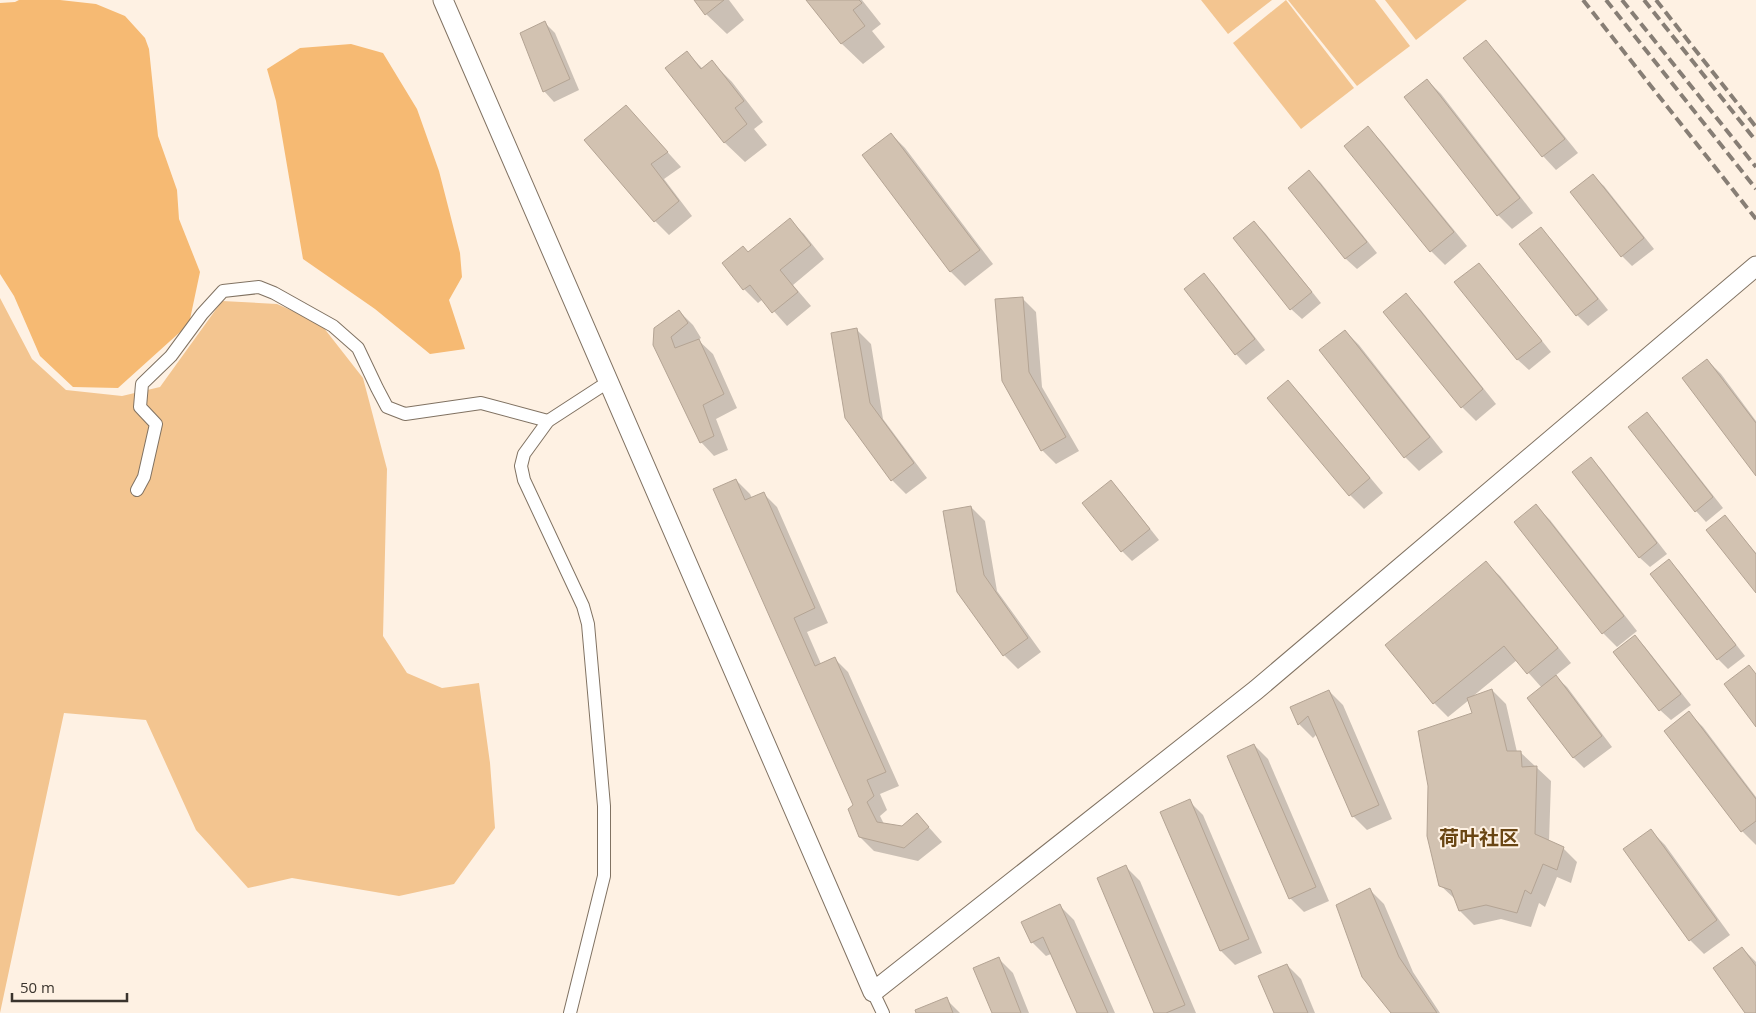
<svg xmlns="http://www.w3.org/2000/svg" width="1756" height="1013" font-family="'Open Sans','Noto Sans SC',sans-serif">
<rect width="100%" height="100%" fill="#fef1e3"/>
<g fill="#f3c590">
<polygon points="1201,0 1272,0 1228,34"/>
<polygon points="1286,0 1354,88 1301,129 1233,43"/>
<polygon points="1288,0 1375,0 1410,46 1357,86"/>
<polygon points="1385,0 1467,0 1416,40"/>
<polygon points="0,298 32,359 66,390 122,396 160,387 222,301 277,304 320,323 363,378 387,469 383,636 407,673 442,688 479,683 490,763 495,828 454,884 399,896 292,878 248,888 196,830 146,720 64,713 0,1013"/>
</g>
<g fill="#f6ba73">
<polygon points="19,0 60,0 96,4 125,16 145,38 149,49 158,136 177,190 179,219 200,272 189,324 118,388 73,387 40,356 14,296 0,274 0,3 15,2"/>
<polygon points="351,44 383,53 417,109 439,171 460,253 462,277 449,300 465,349 430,354 375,309 303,259 276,101 267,69 300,48"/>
</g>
<g fill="#0003">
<polygon points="695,0 729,0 744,20 727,34 706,14"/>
<polygon points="808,0 862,0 881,24 872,31 885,47 863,64 842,44"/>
<polygon points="545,23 555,33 579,90 554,102 544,91"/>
<polygon points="1486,42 1499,55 1578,153 1556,170 1543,156"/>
<polygon points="687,53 703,69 712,62 732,82 763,122 754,129 767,145 745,162 724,142"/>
<polygon points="1427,80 1441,94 1533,213 1512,229 1498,215 1406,97"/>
<polygon points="626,106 681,167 664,179 692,216 669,235 655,221"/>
<polygon points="1368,128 1382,142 1467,246 1445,265 1431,251"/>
<polygon points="891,134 905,148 993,264 965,286 951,272 863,155"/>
<polygon points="1309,172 1320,182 1377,253 1357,269 1346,259 1289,188"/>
<polygon points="1593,176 1604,186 1654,249 1632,266 1622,256"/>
<polygon points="790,220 804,234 824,259 793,285 811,306 787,326 763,299 758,303 744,289 749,253"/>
<polygon points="1254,222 1265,233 1321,303 1302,319 1291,309 1235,238"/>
<polygon points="1540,229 1551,239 1608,310 1588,326 1577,315 1521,245"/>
<polygon points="1479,264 1489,275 1551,352 1529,370 1518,360 1456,282"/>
<polygon points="1204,275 1214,285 1265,350 1246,365 1236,354 1186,289"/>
<polygon points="1406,295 1420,309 1496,404 1476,421 1462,407"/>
<polygon points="1022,298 1036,312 1042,387 1079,451 1056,464 1042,450 1003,381"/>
<polygon points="679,311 693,325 701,338 698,340 713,354 737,408 716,419 728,450 714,456 701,442 654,345"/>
<polygon points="857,330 871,344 883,419 927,478 906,494 892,480 832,334"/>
<polygon points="1345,331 1359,345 1443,452 1419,471 1405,457"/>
<polygon points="1707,360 1721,374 1756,421 1756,474"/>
<polygon points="1288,382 1302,396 1383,493 1364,509 1350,495"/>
<polygon points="1647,414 1657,424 1723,508 1706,522 1696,511"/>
<polygon points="1591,459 1601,469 1667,554 1650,567 1639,557"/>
<polygon points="736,480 750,494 752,498 763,493 777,507 828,623 807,632 821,664 834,658 848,672 899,786 880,794 887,810 880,816 884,824 902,827 917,814 942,842 918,861 874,851 860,837 854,805"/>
<polygon points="1111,482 1121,492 1159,540 1132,561 1122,551"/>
<polygon points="1536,506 1550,520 1637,631 1617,647 1603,633"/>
<polygon points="971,507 985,521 997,591 1041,652 1018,669 1004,655 958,591"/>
<polygon points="1725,517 1756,553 1756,591"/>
<polygon points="1669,561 1679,571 1745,656 1728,669 1718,659"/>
<polygon points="1486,563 1500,576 1571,663 1555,676 1567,687 1612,747 1584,768 1574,758 1529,698 1542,688 1517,660 1472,697 1492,690 1506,704 1517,752 1520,752 1551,781 1549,842 1563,848 1577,862 1571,883 1557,877 1545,907 1539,903 1531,927 1501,919 1474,925 1460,911 1456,900 1440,885 1473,714 1469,700 1448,717 1434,703 1387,645"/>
<polygon points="1635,636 1645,647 1691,705 1671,720 1660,710 1615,652"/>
<polygon points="1329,691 1343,705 1392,819 1367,830 1353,816 1317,734 1313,738 1299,724 1292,707"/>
<polygon points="1689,713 1703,727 1756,797 1756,845 1742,831"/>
<polygon points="1254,745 1268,759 1329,901 1304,912 1290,898"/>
<polygon points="1189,801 1203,815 1262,953 1235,965 1221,951"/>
<polygon points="1651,831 1665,845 1730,935 1704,954 1690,940"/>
<polygon points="1126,867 1140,881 1196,1013 1156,1013"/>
<polygon points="1370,890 1384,904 1413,972 1440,1013 1393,1013"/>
<polygon points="1060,906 1074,920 1115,1013 1078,1013 1051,954 1046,956 1032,942"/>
<polygon points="1742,948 1756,962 1756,1013 1747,1013"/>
<polygon points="999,959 1013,973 1029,1013 993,1013"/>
<polygon points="1287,965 1301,979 1315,1013 1275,1013"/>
<polygon points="946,999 960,1013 917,1013"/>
</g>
<g fill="#d2c2b1" stroke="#b4a494">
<polygon points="694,0 724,0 705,15"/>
<polygon points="806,0 859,0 862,3 853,10 865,26 841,44"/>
<polygon points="545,21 570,79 543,92 520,33"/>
<polygon points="1486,40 1565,139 1542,157 1463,58"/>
<polygon points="687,51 701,69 712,60 744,101 735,108 747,124 724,143 665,68"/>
<polygon points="1427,79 1520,198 1497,216 1404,97"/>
<polygon points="626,105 668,152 651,164 679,201 654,222 584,140"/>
<polygon points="1368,126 1454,232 1430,252 1344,146"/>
<polygon points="891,133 980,250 950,272 862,155"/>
<polygon points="1309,170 1367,242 1345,259 1288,188"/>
<polygon points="1593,174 1644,238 1621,257 1570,192"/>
<polygon points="790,218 811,245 780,270 798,292 772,313 750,285 743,290 722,263 743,246 748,252"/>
<polygon points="1254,221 1312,292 1290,310 1233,238"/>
<polygon points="1541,227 1598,299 1576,316 1519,244"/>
<polygon points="1479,263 1542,341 1517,360 1454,282"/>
<polygon points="1204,273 1255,339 1235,355 1184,289"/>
<polygon points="1406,293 1483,389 1461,408 1383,312"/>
<polygon points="1023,297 1029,372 1066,437 1041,451 1002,381 995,299"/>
<polygon points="679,310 688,323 671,337 675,348 699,339 724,394 703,405 714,436 700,443 653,345 654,328"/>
<polygon points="857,328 870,403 914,463 891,481 845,418 831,333"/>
<polygon points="1345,330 1430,437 1404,458 1319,350"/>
<polygon points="1707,359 1756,423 1756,476 1682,378"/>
<polygon points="1288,380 1370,478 1349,496 1267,398"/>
<polygon points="1647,412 1713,497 1695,512 1628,427"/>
<polygon points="1591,457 1657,543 1639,558 1572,472"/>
<polygon points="736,479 745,500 764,492 815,608 794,618 815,666 835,657 886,772 867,780 874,796 867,802 877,822 902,826 917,813 929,827 904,848 859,837 848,809 853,805 713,489"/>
<polygon points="1111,480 1150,529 1121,552 1082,503"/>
<polygon points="1536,504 1624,616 1602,634 1514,522"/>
<polygon points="971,506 984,575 1028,638 1003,656 957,592 943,511"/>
<polygon points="1725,515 1756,554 1756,593 1706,530"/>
<polygon points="1669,559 1736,645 1717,660 1650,574"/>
<polygon points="1486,561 1558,648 1527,674 1504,646 1433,704 1385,645"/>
<polygon points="1635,635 1681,694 1659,711 1613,652"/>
<polygon points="1749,665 1756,674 1756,727 1724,684"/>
<polygon points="1556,675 1602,736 1573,758 1527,698"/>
<polygon points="1492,689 1507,751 1521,751 1522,767 1537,766 1535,834 1564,847 1557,870 1543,864 1531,894 1525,890 1517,913 1486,905 1459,911 1451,890 1439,886 1427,836 1428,786 1418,731 1472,713 1467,698"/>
<polygon points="1329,690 1379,805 1352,817 1308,716 1298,725 1290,707"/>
<polygon points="1689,711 1756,799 1756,821 1741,832 1664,731"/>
<polygon points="1254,744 1316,887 1289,899 1227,756"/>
<polygon points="1190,799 1249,939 1220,951 1160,812"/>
<polygon points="1651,829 1717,920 1689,941 1623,849"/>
<polygon points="1126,865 1185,1005 1166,1013 1154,1013 1097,878"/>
<polygon points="1370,888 1399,957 1437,1013 1391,1013 1362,977 1336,905"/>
<polygon points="1060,904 1108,1013 1077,1013 1043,937 1031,943 1021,922"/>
<polygon points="1742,947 1756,966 1756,1013 1745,1013 1713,968"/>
<polygon points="999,957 1021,1013 992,1013 973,968"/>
<polygon points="1287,964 1308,1013 1274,1013 1258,976"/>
<polygon points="947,997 953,1013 916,1013 915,1010"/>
</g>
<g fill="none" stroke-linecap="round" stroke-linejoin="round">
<g stroke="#807262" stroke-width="14">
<g id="street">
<polyline points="137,490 144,477 156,424 140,407 142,384 171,356 202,314 223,291 259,287 274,293 333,326 358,348 377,388 387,407 405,414 481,403 548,421"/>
<polyline points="873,992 883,1013"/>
<polyline points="570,1013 604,876 604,806 588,624 583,606 524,480 521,466 524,454 548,421 608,382"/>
</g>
</g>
<g stroke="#807262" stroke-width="21">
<polyline id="secondary" points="443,0 873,992 1256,690 1756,266"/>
</g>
<use href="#street" stroke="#fff" stroke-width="12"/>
<use href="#secondary" stroke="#fff" stroke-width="19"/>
<g stroke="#877e75" stroke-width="4" stroke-dasharray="10 5" stroke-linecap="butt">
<polyline points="1583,0 1756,219"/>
<polyline points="1606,0 1756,189"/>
<polyline points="1622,0 1756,167"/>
<polyline points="1644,0 1756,141"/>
<polyline points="1656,0 1756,127"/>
</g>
</g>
<g text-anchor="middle" stroke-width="4" stroke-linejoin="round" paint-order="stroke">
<g font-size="20" font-weight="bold" fill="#694513" stroke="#fef1e3">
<text x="1479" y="845">荷叶社区</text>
</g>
</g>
<path d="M12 993v8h115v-8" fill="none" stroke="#3a342d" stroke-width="2.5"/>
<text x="20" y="993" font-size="15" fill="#3a342d" stroke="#fef1e3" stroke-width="4" paint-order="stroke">50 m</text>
</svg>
